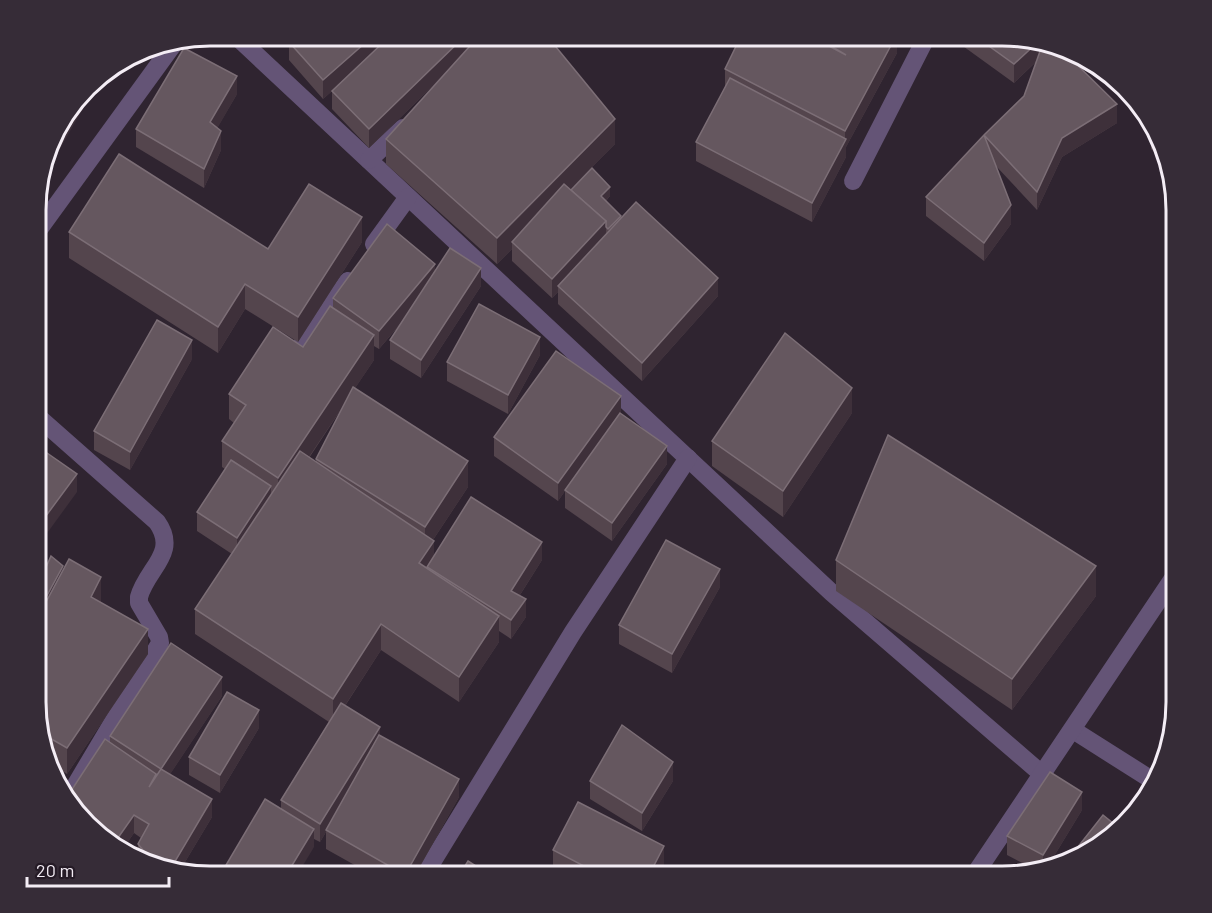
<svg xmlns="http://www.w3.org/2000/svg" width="1212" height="913" font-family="Barlow,sans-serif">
<rect width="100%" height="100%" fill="#2f2430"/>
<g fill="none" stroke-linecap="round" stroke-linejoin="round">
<g stroke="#645476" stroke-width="18">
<polyline points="236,36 832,593 1043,775"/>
<polyline points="369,160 403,128"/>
<polyline points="853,181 927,36"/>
<polyline points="37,232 175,42"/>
<polyline points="374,244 408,197"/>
<polyline points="301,346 348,281"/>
<path d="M37,416L157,522C179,553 147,568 139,597V603L159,637L160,643L72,791"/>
<polyline points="1073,730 1155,782"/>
<polyline points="423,877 573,632 688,458"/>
<polyline points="973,877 1176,574"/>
</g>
</g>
<g fill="#54454d" fill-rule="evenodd">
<polygon points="388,36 388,38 615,144 570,189 610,196 606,201 621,217 718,296 642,381 558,304 558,292 552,298 512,261 512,249 497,264 386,164 386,139 444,75 369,148 332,109 332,91 323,99 289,60 289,42"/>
<polygon points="741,36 901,36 897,43 897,53 846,147 846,157 812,222 696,161 696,142 725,87 725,69"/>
<polygon points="949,36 1013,36 1117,123 1062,157 1037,210 996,166 1011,224 984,261 926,216 926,197 1024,96 1036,62 1014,83"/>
<polygon points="237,94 217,128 221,150 204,188 136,147 136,129"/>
<polygon points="1151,130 1158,134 1165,162 1151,149"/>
<polygon points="69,232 268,249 362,242 298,342 245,309 218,353 69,258"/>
<path d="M435,270L481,286L421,378L390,359V340L402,322L379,349L374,346V360L355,388L468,487L433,540L434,556L542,560L520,595L526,617L511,639L499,631V642L459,702L381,650L345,706L380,735L459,797L414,877H376L326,849V832L320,842L314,839V847L281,809V800L329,722L195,634V609L232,554L197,531V512L225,469L222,467V441L234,423L229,419V394L303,347L333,308V298ZM344,405L316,459V462L309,458Z"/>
<polygon points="540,355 508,414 447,381 447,362"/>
<polygon points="192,359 130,470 94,450 94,431"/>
<polygon points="852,413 783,517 712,466 712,441"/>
<polygon points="621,414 667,464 612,541 565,508 565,491 558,501 494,456 494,437"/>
<polygon points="836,560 1096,596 1012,710 836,591"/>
<polygon points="63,570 101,603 148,654 67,774 50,763 36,714 37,571 43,574"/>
<polygon points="720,587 672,673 619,644 619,625"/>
<polygon points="222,696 170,774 212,817 179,872 144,864 138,860 138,844 141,838 134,833 122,850 96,834 110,743 110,736"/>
<polygon points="259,728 220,793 189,775 189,757"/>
<polygon points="590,781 673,781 642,831 590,799"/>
<polygon points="1082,810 1048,866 1034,869 1007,855 1007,836"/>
<polygon points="553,850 664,865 657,877 569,877 553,868"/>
</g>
<g fill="#3e303a">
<polygon points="373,36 388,36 388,42 323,99 323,80"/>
<polygon points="465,36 483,36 483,37 369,148 369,129"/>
<polygon points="896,36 901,36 897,43 897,53 846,147 846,157 812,222 812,203 845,141 845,131"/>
<polygon points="1038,42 1046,44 1046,52 1014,83 1014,64"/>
<polygon points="237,76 237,94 210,141 210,122"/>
<polygon points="97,78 97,84 38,187 58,126 61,121"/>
<polygon points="1117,104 1117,123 1062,157 1037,210 1037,192 1062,138"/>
<polygon points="615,119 615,144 515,245 512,242 512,249 497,264 497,238"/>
<polygon points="221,131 221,150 204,188 204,169"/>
<polygon points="610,187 610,196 601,206 601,196"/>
<polygon points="1011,205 1011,224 984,261 984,243"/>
<polygon points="362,217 362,242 298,342 298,317"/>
<polygon points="606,221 606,239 558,286 558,292 552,298 552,279"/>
<polygon points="435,264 435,282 379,349 379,331"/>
<polygon points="481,268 481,286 421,378 421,360"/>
<polygon points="718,278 718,296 642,381 642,363"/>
<polygon points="245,284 245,309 218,353 218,327"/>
<polygon points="374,335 374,360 278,503 278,478"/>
<polygon points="540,337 540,355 508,414 508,395"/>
<polygon points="192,340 192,359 130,470 130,452"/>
<polygon points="852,388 852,413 783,517 783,491"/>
<polygon points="621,396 621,414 565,490 565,491 558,501 558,483"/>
<polygon points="667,446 667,464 612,541 612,523"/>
<polygon points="468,461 468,487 425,552 425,527"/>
<polygon points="77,474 77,492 37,547 37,528"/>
<polygon points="271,486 271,505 237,557 237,538"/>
<polygon points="434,541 434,566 427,567 427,577 419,563"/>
<polygon points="542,542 542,560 511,609 511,591"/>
<polygon points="63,566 63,585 37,633 37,614"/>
<polygon points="1096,566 1096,596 1012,710 1012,679"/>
<polygon points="720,569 720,587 672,673 672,654"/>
<polygon points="101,577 101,602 91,597"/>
<polygon points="526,599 526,617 511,639 511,620"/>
<polygon points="499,616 499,642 459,702 459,677"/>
<polygon points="381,624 381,650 333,724 333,699"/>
<polygon points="148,629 148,654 67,774 67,748"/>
<polygon points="222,677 222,696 161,788 161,769"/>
<polygon points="259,710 259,728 220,793 220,775"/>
<polygon points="380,727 380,745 326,830 326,832 320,842 320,824"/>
<polygon points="673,762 673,781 642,831 642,813"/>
<polygon points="459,779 459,797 414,877 405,877 405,875"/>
<polygon points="1082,792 1082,810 1048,866 1043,867 1043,855"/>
<polygon points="212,799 212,817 179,872 170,870"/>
<polygon points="134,815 134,833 122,850 113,845"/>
<polygon points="314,829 314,847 296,877 285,877"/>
<polygon points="664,846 664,865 657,877 648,877"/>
</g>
<g fill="#65575f" stroke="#7c6e76" stroke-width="1.5">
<polygon points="296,36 373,36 323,80 289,42"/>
<polygon points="390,36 465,36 369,129 332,91"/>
<polygon points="479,36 547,36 615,119 497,238 386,139"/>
<polygon points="741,36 810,36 846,55 814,36 896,36 845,131 725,69"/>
<polygon points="975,36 1013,36 1038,42 1014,64"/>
<polygon points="1043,43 1059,47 1117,104 1062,138 1037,192 984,135 1011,205 984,243 926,197 984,135 1024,96"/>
<polygon points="184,48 237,76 210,122 221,131 204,169 136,129"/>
<polygon points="730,78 846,139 812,203 696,142"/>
<polygon points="1153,127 1158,134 1159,138 1151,130"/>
<polygon points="119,154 268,249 309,184 362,217 298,317 245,284 218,327 69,232"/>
<polygon points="592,168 610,187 601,196 621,216 608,229 606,227 606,221 571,190"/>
<polygon points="564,184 606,221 552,279 512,242"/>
<polygon points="636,202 718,278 642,363 558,286"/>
<polygon points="387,224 435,264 379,331 333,298"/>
<polygon points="450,248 481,268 421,360 390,340"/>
<polygon points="479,304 540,337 508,395 447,362"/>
<polygon points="330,306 374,335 278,478 222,441 246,405 229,394 273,327 303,347"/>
<polygon points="157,320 192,340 130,452 94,431"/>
<polygon points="785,333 852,388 783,491 712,441"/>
<polygon points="556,351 621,396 558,483 494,437"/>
<polygon points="353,387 468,461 425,527 316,459"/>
<polygon points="620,413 667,446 612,523 565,490"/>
<polygon points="888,435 1096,566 1012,679 836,560"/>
<polygon points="37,446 77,474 37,528"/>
<polygon points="300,451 434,541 419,563 499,616 459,677 381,624 333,699 195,609"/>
<polygon points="231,460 271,486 237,538 197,512"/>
<polygon points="471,497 542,542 511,591 526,599 511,620 427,567"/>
<polygon points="666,540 720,569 672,654 619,625"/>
<polygon points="51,556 63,566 37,614 37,571 43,574"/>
<polygon points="69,559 101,577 91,597 148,629 67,748 41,733 36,714 37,644 41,638 37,636 37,619"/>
<polygon points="171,643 222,677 161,769 110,736"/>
<polygon points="227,692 259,710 220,775 189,757"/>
<polygon points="341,703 380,727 320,824 281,800"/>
<polygon points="622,725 673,762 642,813 590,781"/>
<polygon points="379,735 459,779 405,875 326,830"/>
<polygon points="105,739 156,774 149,787 161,769 212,799 170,870 151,865 153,862 138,844 149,824 134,815 113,845 96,834 67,797"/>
<polygon points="1050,772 1082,792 1043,855 1007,836"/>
<polygon points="265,799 314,829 285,877 219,877"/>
<polygon points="578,802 664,846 648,877 605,877 553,850"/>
<polygon points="1103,815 1119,828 1078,859 1066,862"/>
<polygon points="468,861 493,877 458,877"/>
<polygon points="335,872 342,877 332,877"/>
</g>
<path d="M0 0H1212V913H0ZM210 46H1002A164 164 0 0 1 1166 210V702A164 164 0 0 1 1002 866H210A164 164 0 0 1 46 702V210A164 164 0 0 1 210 46Z" fill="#362c37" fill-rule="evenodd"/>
<path fill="none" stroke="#f4edf5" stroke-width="3" d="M210 46H1002A164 164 0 0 1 1166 210V702A164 164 0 0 1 1002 866H210A164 164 0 0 1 46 702V210A164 164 0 0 1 210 46Z"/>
<path d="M27 877v9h142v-9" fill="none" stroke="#f4edf5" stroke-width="3"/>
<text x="36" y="877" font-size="18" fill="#f4edf5" stroke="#251b26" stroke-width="4.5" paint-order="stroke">20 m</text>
</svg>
